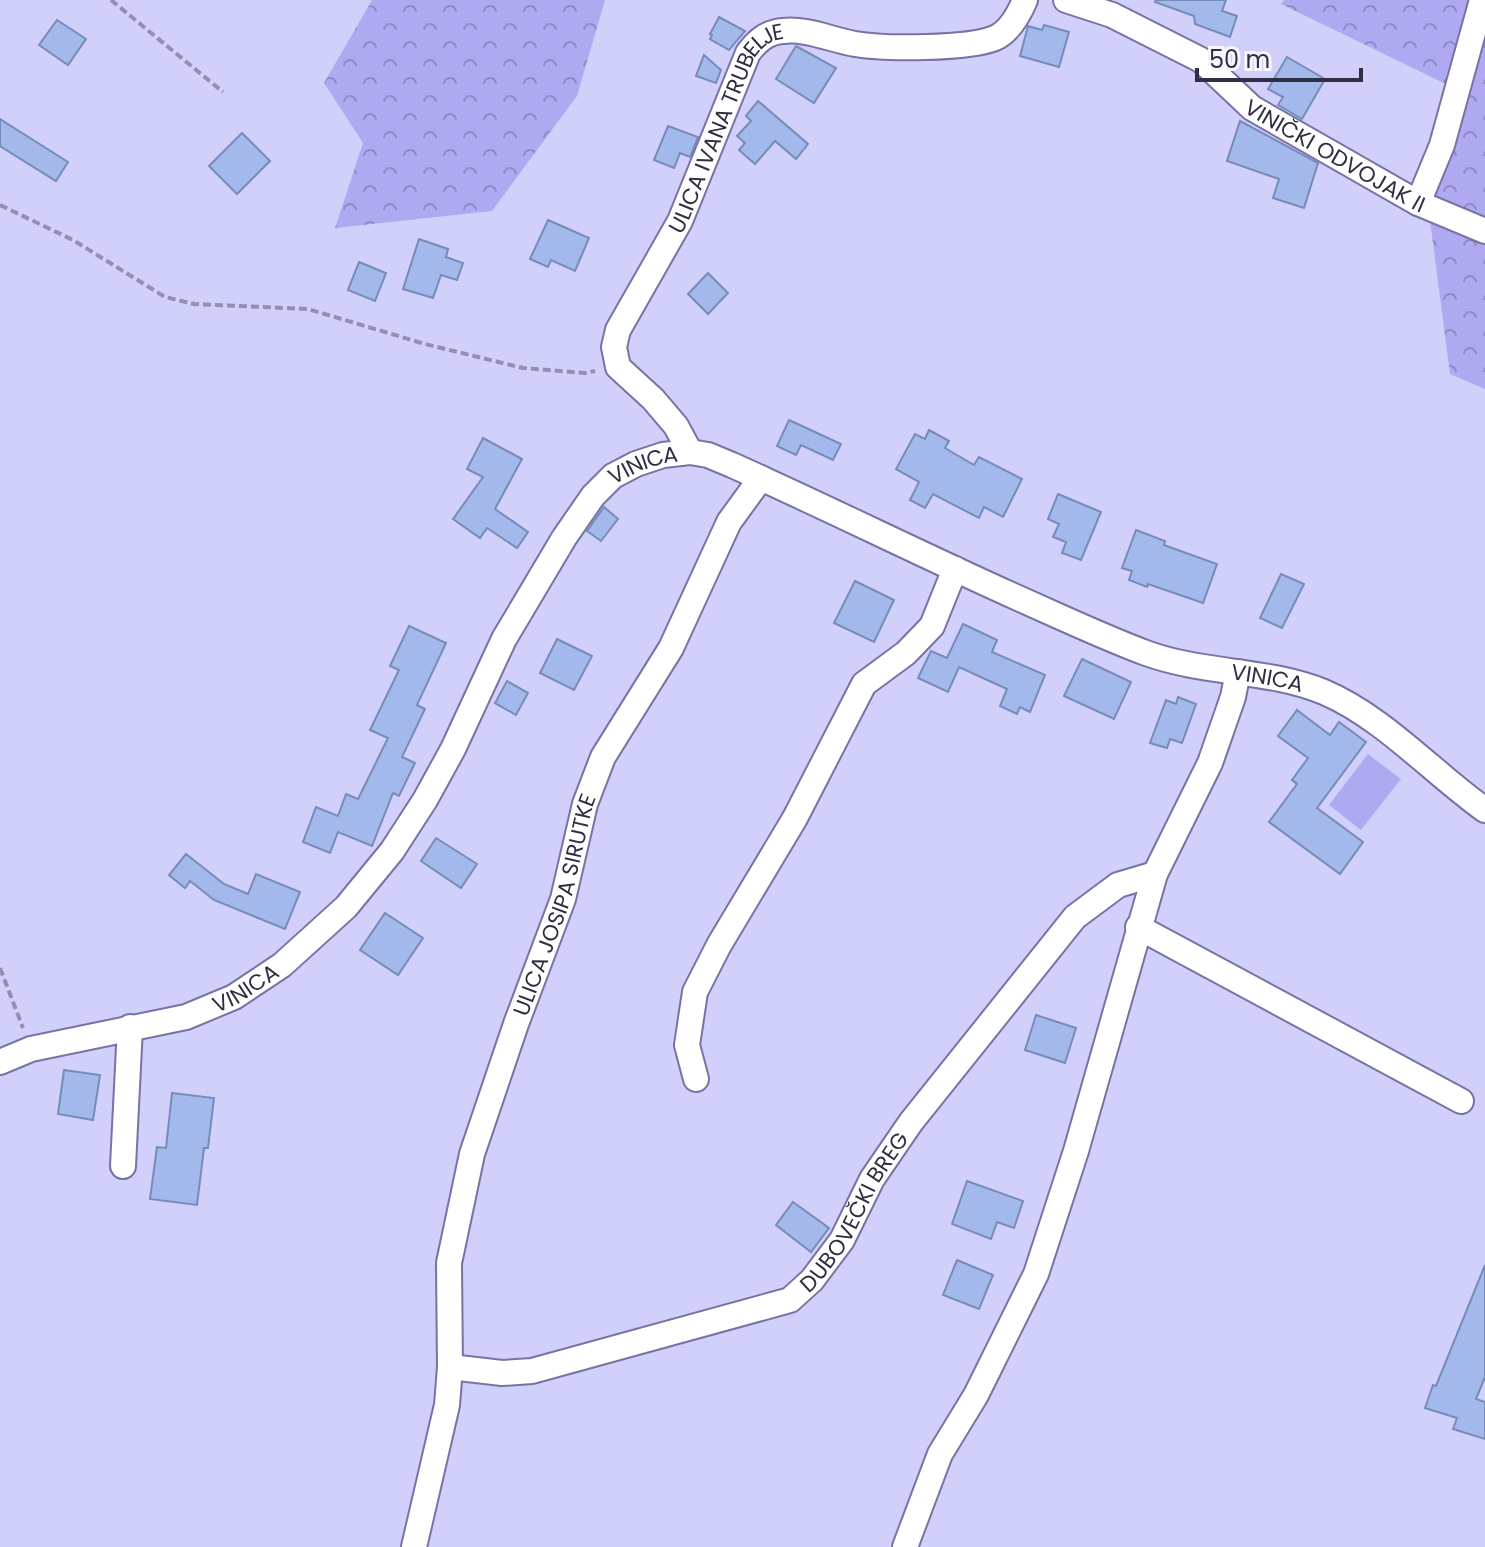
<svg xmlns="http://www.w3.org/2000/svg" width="1485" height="1547" font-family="Poppins,sans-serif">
<defs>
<pattern id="forest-crowns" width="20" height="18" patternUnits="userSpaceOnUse" patternTransform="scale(2)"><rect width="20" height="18" fill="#aea9f1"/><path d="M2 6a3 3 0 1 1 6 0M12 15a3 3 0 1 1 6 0" fill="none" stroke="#8e8ac5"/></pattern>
</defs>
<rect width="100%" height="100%" fill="#d1d0fb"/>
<polygon fill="#aea9f1" points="1368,754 1401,779 1361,830 1329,805"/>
<g fill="url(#forest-crowns)">
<polygon points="372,0 605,0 577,96 492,211 335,228 363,143 324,83"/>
<polygon points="1284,0 1485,0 1485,389 1450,374 1424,174 1454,88 1281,4"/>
</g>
<g fill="#a4b9eb" stroke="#778bba" stroke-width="2">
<polygon points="1156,0 1226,0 1222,11 1237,16 1230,37 1195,24 1194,16 1155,2"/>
<polygon points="719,17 745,31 729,50 710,39 712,35 710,34"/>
<polygon points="57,20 86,39 68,65 39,45"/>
<polygon points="1044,25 1069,32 1059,67 1020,56 1028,26 1042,30"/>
<polygon points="796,46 836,68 814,103 776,79"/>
<polygon points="704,55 721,70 716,83 696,76"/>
<polygon points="1287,57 1325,79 1302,119 1278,105 1283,97 1268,89"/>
<polygon points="758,101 808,144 796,159 775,141 755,164 739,150 745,143 737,136 751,121 746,116"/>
<polygon points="0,119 68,162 56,181 0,146"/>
<polygon points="1240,121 1318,163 1304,208 1273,198 1279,179 1227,161"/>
<polygon points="668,126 698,137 690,157 680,153 674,168 654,160"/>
<polygon points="242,133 270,161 237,194 209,166"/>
<polygon points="548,220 589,238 575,271 551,260 548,267 530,259"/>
<polygon points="419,239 448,249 446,257 463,263 457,280 441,275 433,298 403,289"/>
<polygon points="359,262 386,273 375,301 348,290"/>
<polygon points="708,273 728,293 708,314 688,294"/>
<polygon points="789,420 841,444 833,460 801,445 796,455 777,446"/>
<polygon points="929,430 949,441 945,448 974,465 979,457 1022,479 1003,517 984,507 979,518 933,494 925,508 910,500 919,482 896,469 915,434 925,439"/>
<polygon points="483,438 522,459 495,509 528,532 517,548 487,528 480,538 453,519 483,477 467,469"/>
<polygon points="1058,494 1101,512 1081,560 1062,553 1066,542 1053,537 1059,524 1048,519"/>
<polygon points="604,507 618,519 601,541 587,531"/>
<polygon points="1136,530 1165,541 1164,545 1217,564 1203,603 1148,584 1147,587 1129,580 1132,571 1122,568"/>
<polygon points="1281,574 1304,584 1282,628 1260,618"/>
<polygon points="855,581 894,600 874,642 834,623"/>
<polygon points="963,624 997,640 992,652 1045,675 1030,712 1020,707 1017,714 1000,706 1007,689 959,667 948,692 918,678 931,651 947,658"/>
<polygon points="409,626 446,643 417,705 425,709 402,757 415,763 399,796 393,793 372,846 338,832 330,853 303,842 316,807 338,816 346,794 358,799 388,738 370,730 399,670 390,666"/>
<polygon points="557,639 592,656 574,690 540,673"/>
<polygon points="1082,659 1131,682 1114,719 1064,696"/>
<polygon points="507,681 528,693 516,715 495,703"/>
<polygon points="1178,697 1196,704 1182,743 1170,739 1167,748 1150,743 1166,700 1176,704"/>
<polygon points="1297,710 1330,735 1339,722 1366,742 1317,808 1363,842 1340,874 1269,822 1297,784 1292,780 1308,758 1278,736"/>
<polygon points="436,838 477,864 461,888 421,861"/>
<polygon points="186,854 224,884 248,894 256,874 300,892 285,929 214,900 190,881 185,888 169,875"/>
<polygon points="385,913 423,938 398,975 360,950"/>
<polygon points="1036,1015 1076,1028 1065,1063 1025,1050"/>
<polygon points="64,1070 100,1075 93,1120 58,1114"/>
<polygon points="172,1093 214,1098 208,1148 204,1148 197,1205 150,1199 157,1147 166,1148"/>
<polygon points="967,1181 1023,1201 1014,1228 997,1222 991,1239 952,1224"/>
<polygon points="793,1202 829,1228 811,1252 776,1225"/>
<polygon points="957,1260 993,1275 979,1309 943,1295"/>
<polygon points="1485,1265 1485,1377 1476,1399 1485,1402 1485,1439 1453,1429 1457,1418 1425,1408 1433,1385 1436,1386"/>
</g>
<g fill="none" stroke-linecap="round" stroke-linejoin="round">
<g stroke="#7773a5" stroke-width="28">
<g id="minor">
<path id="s1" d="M1066,0L1112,15L1201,60L1252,108L1418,203L1485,231"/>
<polyline points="1418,203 1442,145 1482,0"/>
<path id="s2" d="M690,452L676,426L653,399L618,367L614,347L618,330L680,221L748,53C757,41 767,32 783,31C806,28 832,40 855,44C883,49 969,49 995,38C1009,32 1019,14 1025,0"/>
<polyline points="1138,927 1461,1101"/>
<path id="s3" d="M0,1062L31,1049L186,1017L234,997L282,965L346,907L392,851L425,800L453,749L504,639L564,538L593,496L613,476L636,464L663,455L690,452L708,455L732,465C828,508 922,555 1018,598C1061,617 1103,637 1146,653C1203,674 1268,669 1324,692C1383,717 1433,773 1485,810"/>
<polyline points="696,1079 687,1045 695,992 719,945 795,818 864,684 906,653 932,626 955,569"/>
<polyline points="123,1166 130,1027"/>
<path id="s4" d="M450,1367L502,1373L532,1371L790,1300L812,1280L842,1240L872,1179L911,1122L1075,917L1118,885L1155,874"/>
<path id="s5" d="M414,1547L447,1405L450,1367L449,1263L472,1154L516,1024L563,899L585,804L603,757L671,648L729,522L761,478"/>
<polyline points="905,1547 940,1454 976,1395 1036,1274 1076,1151 1155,874 1210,763 1233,697 1238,672"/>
</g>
</g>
<g stroke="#9190b2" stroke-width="4" stroke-dasharray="8 4" stroke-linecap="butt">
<polyline points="111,0 223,92"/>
<polyline points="0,205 73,240 165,297 194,304 308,309 425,344 523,368 585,373 595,371"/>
<polyline points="0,968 23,1028"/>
</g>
<use href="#minor" stroke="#fff" stroke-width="24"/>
</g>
<g text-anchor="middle" stroke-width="6" stroke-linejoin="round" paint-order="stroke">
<g font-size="22" fill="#302e43" stroke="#f5f5fb">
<text dy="8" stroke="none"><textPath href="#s2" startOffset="382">ULICA IVANA TRUBELJE</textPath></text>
<text dy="8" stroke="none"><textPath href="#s1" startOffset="314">VINIČKI ODVOJAK II</textPath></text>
<text dy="8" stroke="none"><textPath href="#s3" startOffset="930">VINICA</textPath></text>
<text dy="8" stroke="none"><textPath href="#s3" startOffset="1602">VINICA</textPath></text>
<text dy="8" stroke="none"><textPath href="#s5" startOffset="662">ULICA JOSIPA SIRUTKE</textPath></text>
<text dy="8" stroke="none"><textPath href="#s3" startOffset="258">VINICA</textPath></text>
<text dy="8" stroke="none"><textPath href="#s4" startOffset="460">DUBOVEČKI BREG</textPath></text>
</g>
</g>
<path d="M1197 68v12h164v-12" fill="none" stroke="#302e43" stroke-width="4"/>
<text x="1209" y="68" font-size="24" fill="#302e43" stroke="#f5f5fb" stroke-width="6" paint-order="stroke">50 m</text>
</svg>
